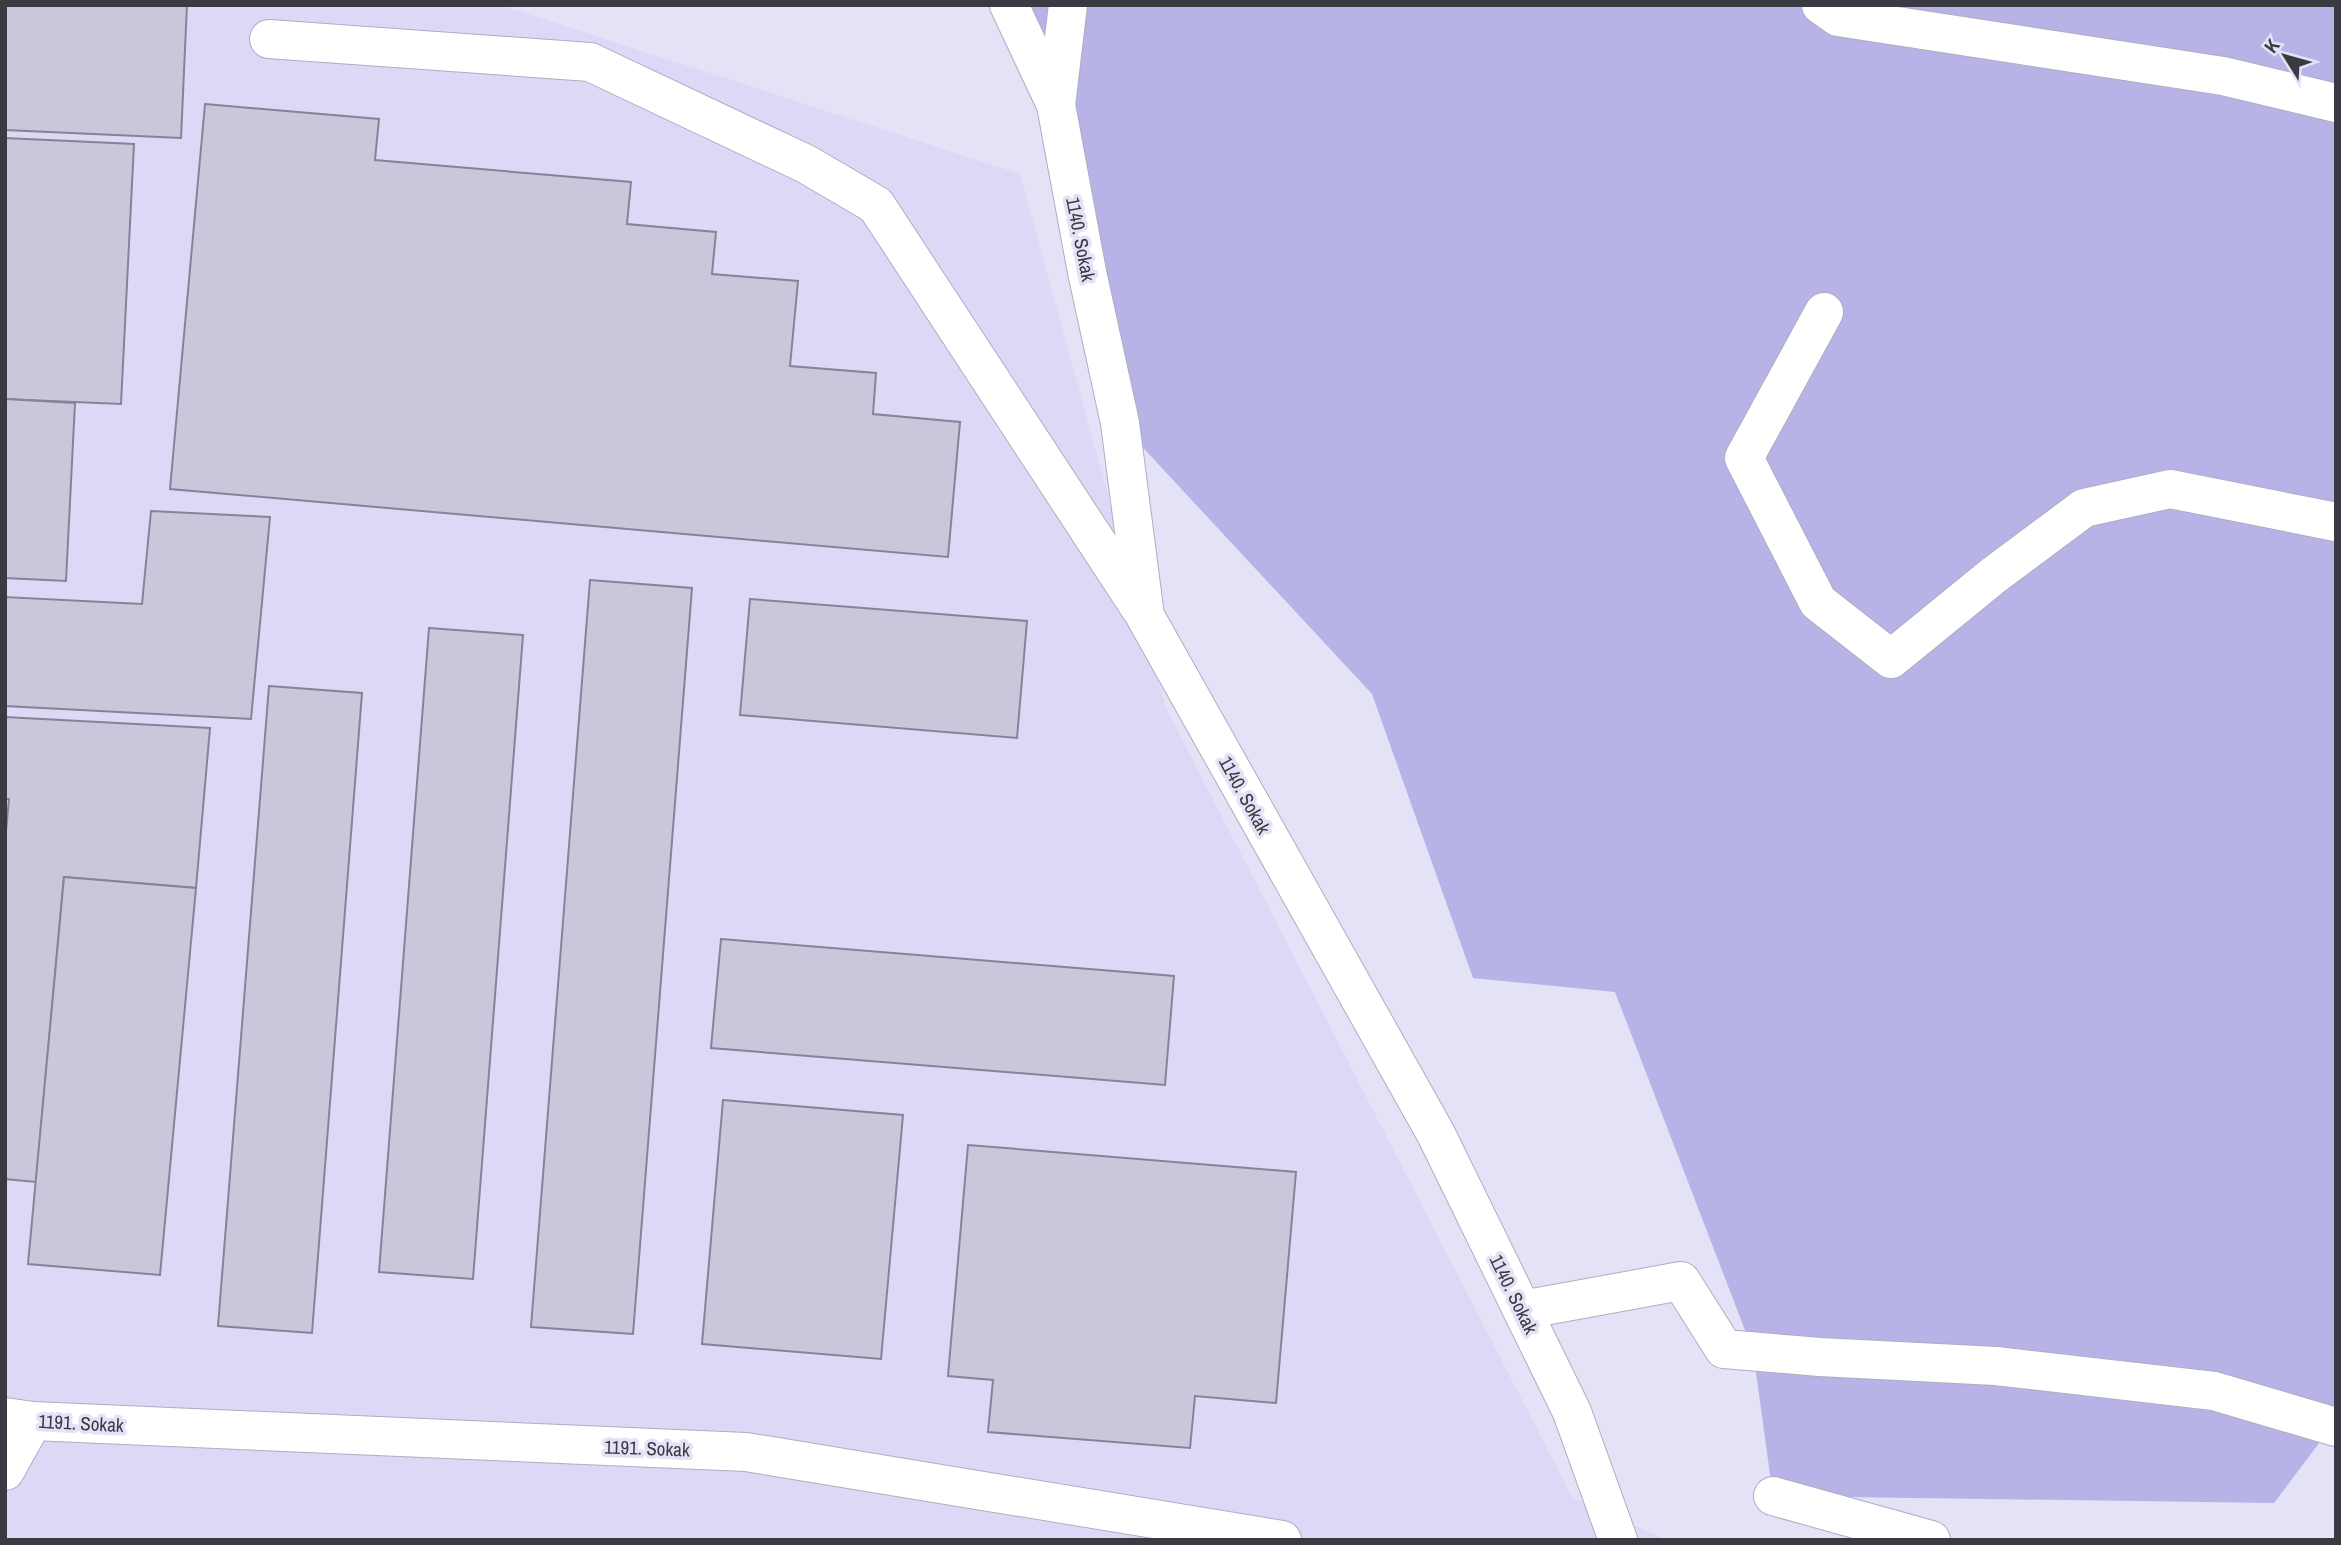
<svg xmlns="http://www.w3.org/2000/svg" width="2341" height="1545" font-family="'Archivo Narrow',sans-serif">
<rect width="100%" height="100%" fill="#e3e2f7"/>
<polygon fill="#dcd9f6" points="5,5 500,5 1020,174 1166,708 1572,1497 1666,1540 5,1540"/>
<polygon fill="#b8b3e7" points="1030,5 2336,5 2336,1427 2332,1426 2274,1503 1773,1496 1753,1351 1615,992 1473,978 1372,694 1120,423"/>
<g fill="#c9c7dc" stroke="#858497" stroke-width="2">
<polygon points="5,5 187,5 181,138 5,130"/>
<polygon points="205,104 379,119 375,160 631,182 627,224 716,232 712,274 798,281 790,366 876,373 873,414 960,422 948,557 170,489"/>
<polygon points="5,138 134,144 121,404 5,399"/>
<polygon points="5,399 75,403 66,581 5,578"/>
<polygon points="151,511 270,517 251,719 5,706 5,597 142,604"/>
<polygon points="590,580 692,588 633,1334 531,1327"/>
<polygon points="750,599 1027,621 1017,738 740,715"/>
<polygon points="429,628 523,635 473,1279 379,1272"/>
<polygon points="269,686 362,693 312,1333 218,1326"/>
<polygon points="5,717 210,728 196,888 64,877 36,1182 5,1179 5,842 9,799 5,799"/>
<polygon points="64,877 196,888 160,1275 28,1264"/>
<polygon points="721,939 1174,976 1165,1085 711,1048"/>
<polygon points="723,1100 903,1115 881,1359 702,1344"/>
<polygon points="968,1145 1296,1172 1276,1403 1195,1396 1190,1448 988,1432 993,1380 948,1376"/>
</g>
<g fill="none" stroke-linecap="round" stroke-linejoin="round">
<g stroke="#aeadc1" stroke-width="40">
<g id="minor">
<polyline points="1009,5 1056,105 1087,272 1120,423 1145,616 1436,1134 1572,1412 1618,1540"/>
<polyline points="1821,5 1838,17 2223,76 2336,103"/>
<polyline points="269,39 590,62 806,164 876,205 1140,608"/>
<polyline points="1056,105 1068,5"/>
<polyline points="1824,312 1744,458 1818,602 1891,659 1994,575 2084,508 2170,489 2336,522"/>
<polyline points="1522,1310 1681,1281 1724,1349 1820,1357 1996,1366 2214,1391 2336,1427"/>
<polyline points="5,1417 33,1421 746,1452 1282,1540"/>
<polyline points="5,1471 33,1421"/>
<polyline points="1773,1496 1931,1540"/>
</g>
</g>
<use href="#minor" stroke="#fff" stroke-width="38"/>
</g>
<g text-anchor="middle" stroke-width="7" stroke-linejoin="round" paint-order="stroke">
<g font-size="19" fill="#3a3a42" stroke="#e3e2f7">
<text transform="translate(1081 239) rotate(79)" y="7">1140. Sokak</text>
<text transform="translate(1245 795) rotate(61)" y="7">1140. Sokak</text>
<text transform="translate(1514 1294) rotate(64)" y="7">1140. Sokak</text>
<text transform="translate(81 1423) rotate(3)" y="7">1191. Sokak</text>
<text transform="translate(647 1448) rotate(2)" y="7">1191. Sokak</text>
</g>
</g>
<rect width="2341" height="1545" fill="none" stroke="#3a3a42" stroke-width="14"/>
<g transform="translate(2285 56) rotate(307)" stroke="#e3e2f7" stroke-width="5" paint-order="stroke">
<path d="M0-5L12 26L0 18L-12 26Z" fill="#3a3a42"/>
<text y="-10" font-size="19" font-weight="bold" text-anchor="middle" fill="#3a3a42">K</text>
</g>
</svg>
